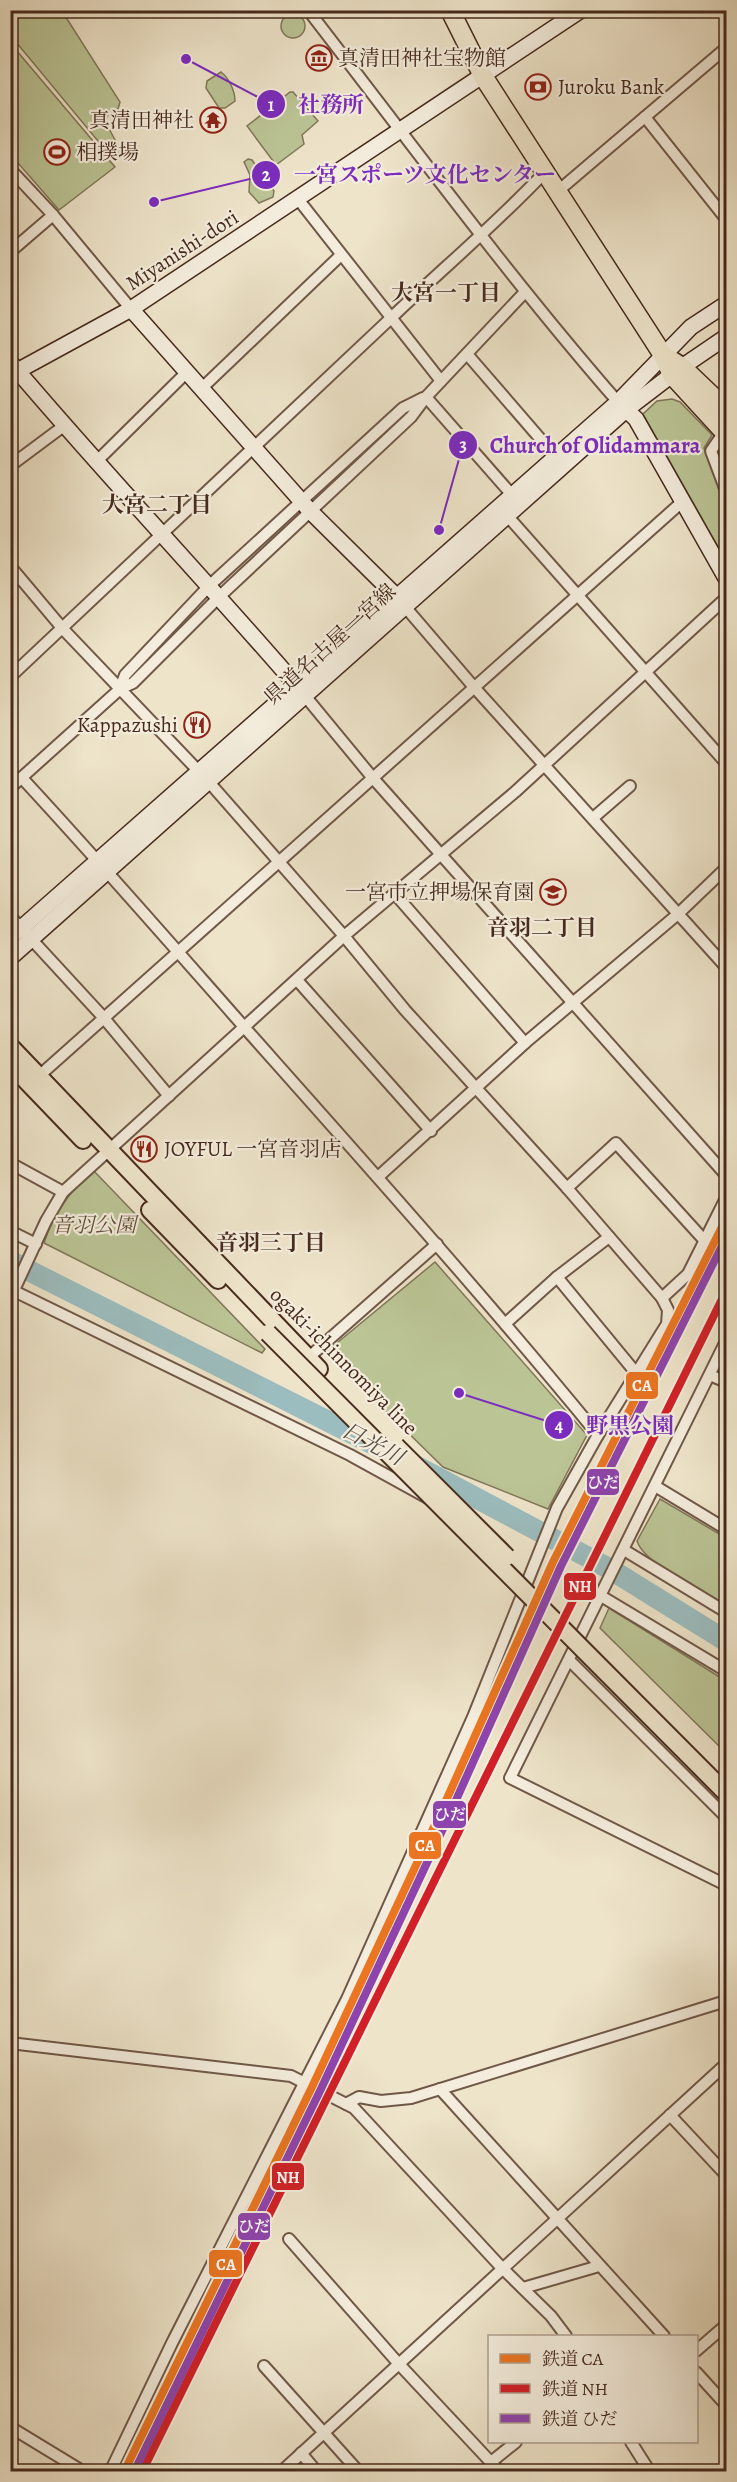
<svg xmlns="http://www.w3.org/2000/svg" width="737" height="2482" font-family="Alegreya,'Noto Serif JP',serif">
<rect width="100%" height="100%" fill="#eee4ca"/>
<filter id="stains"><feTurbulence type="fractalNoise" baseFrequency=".00333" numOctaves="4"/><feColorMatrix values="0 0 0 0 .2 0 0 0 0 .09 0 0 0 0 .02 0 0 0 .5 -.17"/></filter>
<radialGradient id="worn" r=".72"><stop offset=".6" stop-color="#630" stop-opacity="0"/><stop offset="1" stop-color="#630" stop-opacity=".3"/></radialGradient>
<g fill="#bbc495" stroke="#807759" stroke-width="1.5">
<polygon points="10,11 62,11 120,102 118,109 107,116 105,121 122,153 121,156 112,158 11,36"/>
<circle cx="293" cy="26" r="12"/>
<polygon points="11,44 115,167 59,210 11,155"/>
<path d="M221,72C229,78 235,91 235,101L225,108H219L206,88L207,81Z"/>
<polygon points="290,92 293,92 318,121 302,135 304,144 276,165 247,126"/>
<polygon points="248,159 252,160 274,191 273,197 259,203 249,192 250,175 244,162"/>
<polygon points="672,399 680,402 712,435 704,448 726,508 726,561 643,414 657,401"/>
<path d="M93,1170L265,1349L262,1353L44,1243C54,1212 70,1192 93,1170Z"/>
<polygon points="435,1262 587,1435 548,1509 443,1467 326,1352"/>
<path d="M660,1499L726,1538V1606C705,1593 644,1564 637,1541Z"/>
<polygon points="609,1608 726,1681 726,1753 600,1628"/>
</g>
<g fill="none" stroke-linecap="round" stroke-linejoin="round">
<g stroke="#9cbdbf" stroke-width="21">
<polyline points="10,1261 383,1449"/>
<polyline points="416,1466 610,1569 726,1641"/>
</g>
<g stroke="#705848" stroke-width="14">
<g id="street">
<path d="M308,10C410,142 508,276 618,402"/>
<polyline points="645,117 726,219"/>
<polyline points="10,169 53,215 131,309"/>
<polyline points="558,191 726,48"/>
<polyline points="298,199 441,381"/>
<polyline points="10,252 53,215"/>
<polyline points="467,354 556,457"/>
<polyline points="201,389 340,256"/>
<polyline points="426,397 512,495"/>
<polyline points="724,432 711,451 726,491"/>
<polyline points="97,461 186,373"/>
<polyline points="10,466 65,425"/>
<polyline points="504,512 726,763"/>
<polyline points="10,566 63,629 208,781 344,936 405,1010 567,1188 662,1298"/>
<polyline points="401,602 473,686 726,967"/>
<path d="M10,677C138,558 264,438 390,319C442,269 496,224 545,172"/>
<polyline points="120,689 125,675 209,586 403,408 423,398"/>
<polyline points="301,691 372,777 726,1175"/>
<path d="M22,778C98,860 171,944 245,1028C364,1162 484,1296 598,1435"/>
<polyline points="10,788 120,689 133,683 219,597 411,417 426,397 525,292"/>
<polyline points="593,818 630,786"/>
<polyline points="395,894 525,1043"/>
<polyline points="10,916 103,1017 169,1096"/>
<polyline points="297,980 431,1131"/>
<polyline points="726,1013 726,1014"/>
<polyline points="39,1076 682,502"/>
<polyline points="10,1163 63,1192"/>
<polyline points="378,1177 525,1043 678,914 726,868"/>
<polyline points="567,1188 616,1143 704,1240"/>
<polyline points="10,1231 36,1244"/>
<polyline points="557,1277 636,1373"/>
<polyline points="10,1289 350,1455 428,1498"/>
<polyline points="14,1290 46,1221 63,1192 344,936 515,792 726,598"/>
<polyline points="506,1323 557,1277 609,1237"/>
<polyline points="726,1341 510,1778 726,1885"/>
<polyline points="308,1358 437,1244"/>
<polyline points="710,1375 726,1382"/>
<polyline points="655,1486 726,1529"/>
<polyline points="624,1550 726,1612"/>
<polyline points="601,1596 726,1671"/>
<polyline points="569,1660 726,1817"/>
<polyline points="10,2043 291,2076 354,2108 501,2267 551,2316 566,2336"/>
<polyline points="440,2089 664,2336"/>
<polyline points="346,2104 359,2097 381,2101 411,2098 726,2001"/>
<polyline points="670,2115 726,2175"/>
<polyline points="289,2239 398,2363 500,2472"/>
<polyline points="523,2288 599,2266"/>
<polyline points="696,2351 726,2325"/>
<polyline points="264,2366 359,2472"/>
<polyline points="696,2372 726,2405"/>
<polyline points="10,2427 84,2472"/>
<polyline points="631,2442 650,2472"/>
<polyline points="301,2453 317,2472"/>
<polyline points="491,2462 516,2442"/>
<polyline points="110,2472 172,2343 347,1999 473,1717 557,1508 598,1435 667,1324 668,1310 662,1298 688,1274 726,1198"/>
<polyline points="281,2472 726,2064"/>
</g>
</g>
<g stroke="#462a1d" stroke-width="18">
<g id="secondary">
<polyline points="131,309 311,512 397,597"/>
<path d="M10,362C103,472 202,576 296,685"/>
<polyline points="10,375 131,309 581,10"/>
<polyline points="620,404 636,419 726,578"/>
<polyline points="10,938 618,402 691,327 726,304"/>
<polyline points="10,958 627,409 682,367 726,337"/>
</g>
</g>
<g stroke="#462a1d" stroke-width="20">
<g id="primary">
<polyline points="10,1046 319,1369"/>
<polyline points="10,1064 83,1140"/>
<polyline points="150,1210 218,1280"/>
</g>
</g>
<g stroke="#462a1d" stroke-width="21">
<g id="highway">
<polyline points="450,10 483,76 663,355 672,375 726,434"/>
<polyline points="663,355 682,367 726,409"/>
</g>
</g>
<use href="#street" stroke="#f4eddd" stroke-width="10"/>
<use href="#secondary" stroke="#f4eddd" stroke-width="15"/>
<use href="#primary" stroke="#eee4ca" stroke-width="16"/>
<use href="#highway" stroke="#eee4ca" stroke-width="18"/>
<g stroke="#462a1d" stroke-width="20" stroke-linecap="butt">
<g id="primary-bridge">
<polyline points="268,1333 726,1793"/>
<polyline points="396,1446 507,1557"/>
</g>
</g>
<use href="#primary-bridge" stroke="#eee4ca" stroke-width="16"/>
<g stroke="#f4eddd" stroke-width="12">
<polyline id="rail-1" points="124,2472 312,2087 440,1814 553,1562 726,1219"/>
</g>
<g stroke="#f4eddd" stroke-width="12">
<polyline id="rail-2" points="142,2472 726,1291"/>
</g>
<g stroke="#f4eddd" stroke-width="12">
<polyline id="rail-3" points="134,2472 320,2091 448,1818 561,1566 726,1238"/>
</g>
<use href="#rail-1" stroke="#eb7521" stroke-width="8"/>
<use href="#rail-2" stroke="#d12027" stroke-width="8"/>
<use href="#rail-3" stroke="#8e44ad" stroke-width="8"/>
</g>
<defs>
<g id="museum-ring" transform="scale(1.35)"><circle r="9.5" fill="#f4eddd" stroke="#8f2418" stroke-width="1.5"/><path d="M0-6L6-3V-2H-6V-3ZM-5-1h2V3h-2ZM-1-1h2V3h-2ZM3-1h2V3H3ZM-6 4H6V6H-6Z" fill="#8f2418"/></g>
<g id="bank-ring" transform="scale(1.35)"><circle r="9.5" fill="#f4eddd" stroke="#8f2418" stroke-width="1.5"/><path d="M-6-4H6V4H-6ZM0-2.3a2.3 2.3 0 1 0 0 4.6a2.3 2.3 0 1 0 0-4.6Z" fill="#8f2418"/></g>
<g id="temple-ring" transform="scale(1.35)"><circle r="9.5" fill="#f4eddd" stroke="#8f2418" stroke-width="1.5"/><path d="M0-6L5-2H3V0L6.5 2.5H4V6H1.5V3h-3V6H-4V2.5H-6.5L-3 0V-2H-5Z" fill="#8f2418"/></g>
<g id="stadium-ring" transform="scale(1.35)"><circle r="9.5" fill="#f4eddd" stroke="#8f2418" stroke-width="1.5"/><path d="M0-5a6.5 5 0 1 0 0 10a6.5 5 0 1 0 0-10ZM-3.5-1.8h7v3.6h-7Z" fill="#8f2418"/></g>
<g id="restaurant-ring" transform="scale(1.35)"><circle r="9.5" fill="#f4eddd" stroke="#8f2418" stroke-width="1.5"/><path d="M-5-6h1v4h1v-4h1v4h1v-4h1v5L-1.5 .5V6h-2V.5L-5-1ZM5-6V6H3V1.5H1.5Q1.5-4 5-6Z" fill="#8f2418"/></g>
<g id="school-ring" transform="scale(1.35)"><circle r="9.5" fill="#f4eddd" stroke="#8f2418" stroke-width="1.5"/><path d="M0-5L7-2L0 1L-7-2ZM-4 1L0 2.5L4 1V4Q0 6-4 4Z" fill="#8f2418"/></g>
</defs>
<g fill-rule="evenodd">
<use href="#museum-ring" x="319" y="58"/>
<use href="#bank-ring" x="538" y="87"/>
<use href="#temple-ring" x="213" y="120"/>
<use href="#stadium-ring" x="57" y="152"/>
<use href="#restaurant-ring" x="197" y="725"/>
<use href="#school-ring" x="553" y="892"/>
<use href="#restaurant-ring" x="144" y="1149"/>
</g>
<g text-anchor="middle" stroke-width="4.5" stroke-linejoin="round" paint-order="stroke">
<g font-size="21" fill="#462a1d" stroke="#f4eddd" text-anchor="start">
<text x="338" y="65">真清田神社宝物館</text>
<text x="558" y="94">Juroku Bank</text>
<text x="194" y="127" text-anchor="end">真清田神社</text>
<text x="76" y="159">相撲場</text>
<text x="178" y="732" text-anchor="end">Kappazushi</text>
<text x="534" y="899" text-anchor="end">一宮市立押場保育園</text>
<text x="164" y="1156">JOYFUL 一宮音羽店</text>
</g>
<g font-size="21" fill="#462a1d" stroke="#f4eddd">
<text transform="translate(182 250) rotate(-33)" y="7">Miyanishi-dori</text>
<text transform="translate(330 644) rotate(-42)" y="7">県道名古屋一宮線</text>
<text transform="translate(344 1361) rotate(45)" y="7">ogaki-ichinnomiya line</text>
</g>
<g font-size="21" font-style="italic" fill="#63503b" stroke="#f4eddd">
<text x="94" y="1232">音羽公園</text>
</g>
<g font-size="22" font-weight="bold" fill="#462a1d" stroke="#f4eddd">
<text x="446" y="300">大宮一丁目</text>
<text x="157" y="512">大宮二丁目</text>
<text x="542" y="935">音羽二丁目</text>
<text x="271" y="1250">音羽三丁目</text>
</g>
<g font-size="22" font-style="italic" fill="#5c4f46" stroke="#f4eddd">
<text transform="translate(373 1443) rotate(28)" y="8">日光川</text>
</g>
</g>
<path fill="none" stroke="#7b2cbf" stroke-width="2" d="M186 59L271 104M154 202L266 175M439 530L463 445M459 1393L559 1425"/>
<g fill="#7b2cbf" stroke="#f4eddd" stroke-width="2">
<circle cx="186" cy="59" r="6"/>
<circle cx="154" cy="202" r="6"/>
<circle cx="439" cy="530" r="6"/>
<circle cx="459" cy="1393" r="6"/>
<circle cx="271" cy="104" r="15"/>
<circle cx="266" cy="175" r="15"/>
<circle cx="463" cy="445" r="15"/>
<circle cx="559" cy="1425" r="15"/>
</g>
<g font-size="18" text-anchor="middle" font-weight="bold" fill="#fff">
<text x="271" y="111">1</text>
<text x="266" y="181">2</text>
<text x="463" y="451">3</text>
<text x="559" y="1431">4</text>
</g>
<g font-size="22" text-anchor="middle" font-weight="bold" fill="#7b2cbf" stroke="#f4eddd" stroke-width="4.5" stroke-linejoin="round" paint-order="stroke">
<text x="331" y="112">社務所</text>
<text x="425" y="182">一宮スポーツ文化センター</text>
<text x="595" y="453">Church of Olidammara</text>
<text x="630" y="1433">野黒公園</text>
</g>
<g stroke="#f4eddd" stroke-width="2">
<rect x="625" y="1371" width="34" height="29" rx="6" fill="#eb7521"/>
<rect x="586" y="1468" width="34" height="28" rx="6" fill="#8e44ad"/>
<rect x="563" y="1572" width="34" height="29" rx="6" fill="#d12027"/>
<rect x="432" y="1800" width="35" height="29" rx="6" fill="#8e44ad"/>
<rect x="408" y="1831" width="34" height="29" rx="6" fill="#eb7521"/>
<rect x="271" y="2162" width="34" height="29" rx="6" fill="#d12027"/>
<rect x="237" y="2212" width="34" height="29" rx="6" fill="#8e44ad"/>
<rect x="208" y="2249" width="35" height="29" rx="6" fill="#eb7521"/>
</g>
<g font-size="16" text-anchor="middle" font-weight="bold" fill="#fff">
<text x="642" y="1391">CA</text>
<text x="603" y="1488">ひだ</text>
<text x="580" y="1592">NH</text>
<text x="450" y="1820">ひだ</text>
<text x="425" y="1851">CA</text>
<text x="288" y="2183">NH</text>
<text x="254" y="2232">ひだ</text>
<text x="226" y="2270">CA</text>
</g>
<rect width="737" height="2482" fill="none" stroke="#eee4ca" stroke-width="36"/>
<rect x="12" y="12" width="713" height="2458" fill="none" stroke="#462a1d" stroke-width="3"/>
<rect x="18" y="18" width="701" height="2446" fill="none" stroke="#462a1d" stroke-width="1.5"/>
<rect x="488" y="2335" width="210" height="108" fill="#f4eddd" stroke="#ae9f90" stroke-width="1.5"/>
<rect x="500" y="2354" width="30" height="9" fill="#eb7521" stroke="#ae9f90" stroke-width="1.5"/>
<text x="542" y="2365" font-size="18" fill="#462a1d">鉄道 CA</text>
<rect x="500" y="2384" width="30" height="9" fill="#d12027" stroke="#ae9f90" stroke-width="1.5"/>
<text x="542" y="2395" font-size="18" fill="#462a1d">鉄道 NH</text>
<rect x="500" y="2414" width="30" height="9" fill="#8e44ad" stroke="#ae9f90" stroke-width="1.5"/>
<text x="542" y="2425" font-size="18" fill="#462a1d">鉄道 ひだ</text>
<rect width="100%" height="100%" filter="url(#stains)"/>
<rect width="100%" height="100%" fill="url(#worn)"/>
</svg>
